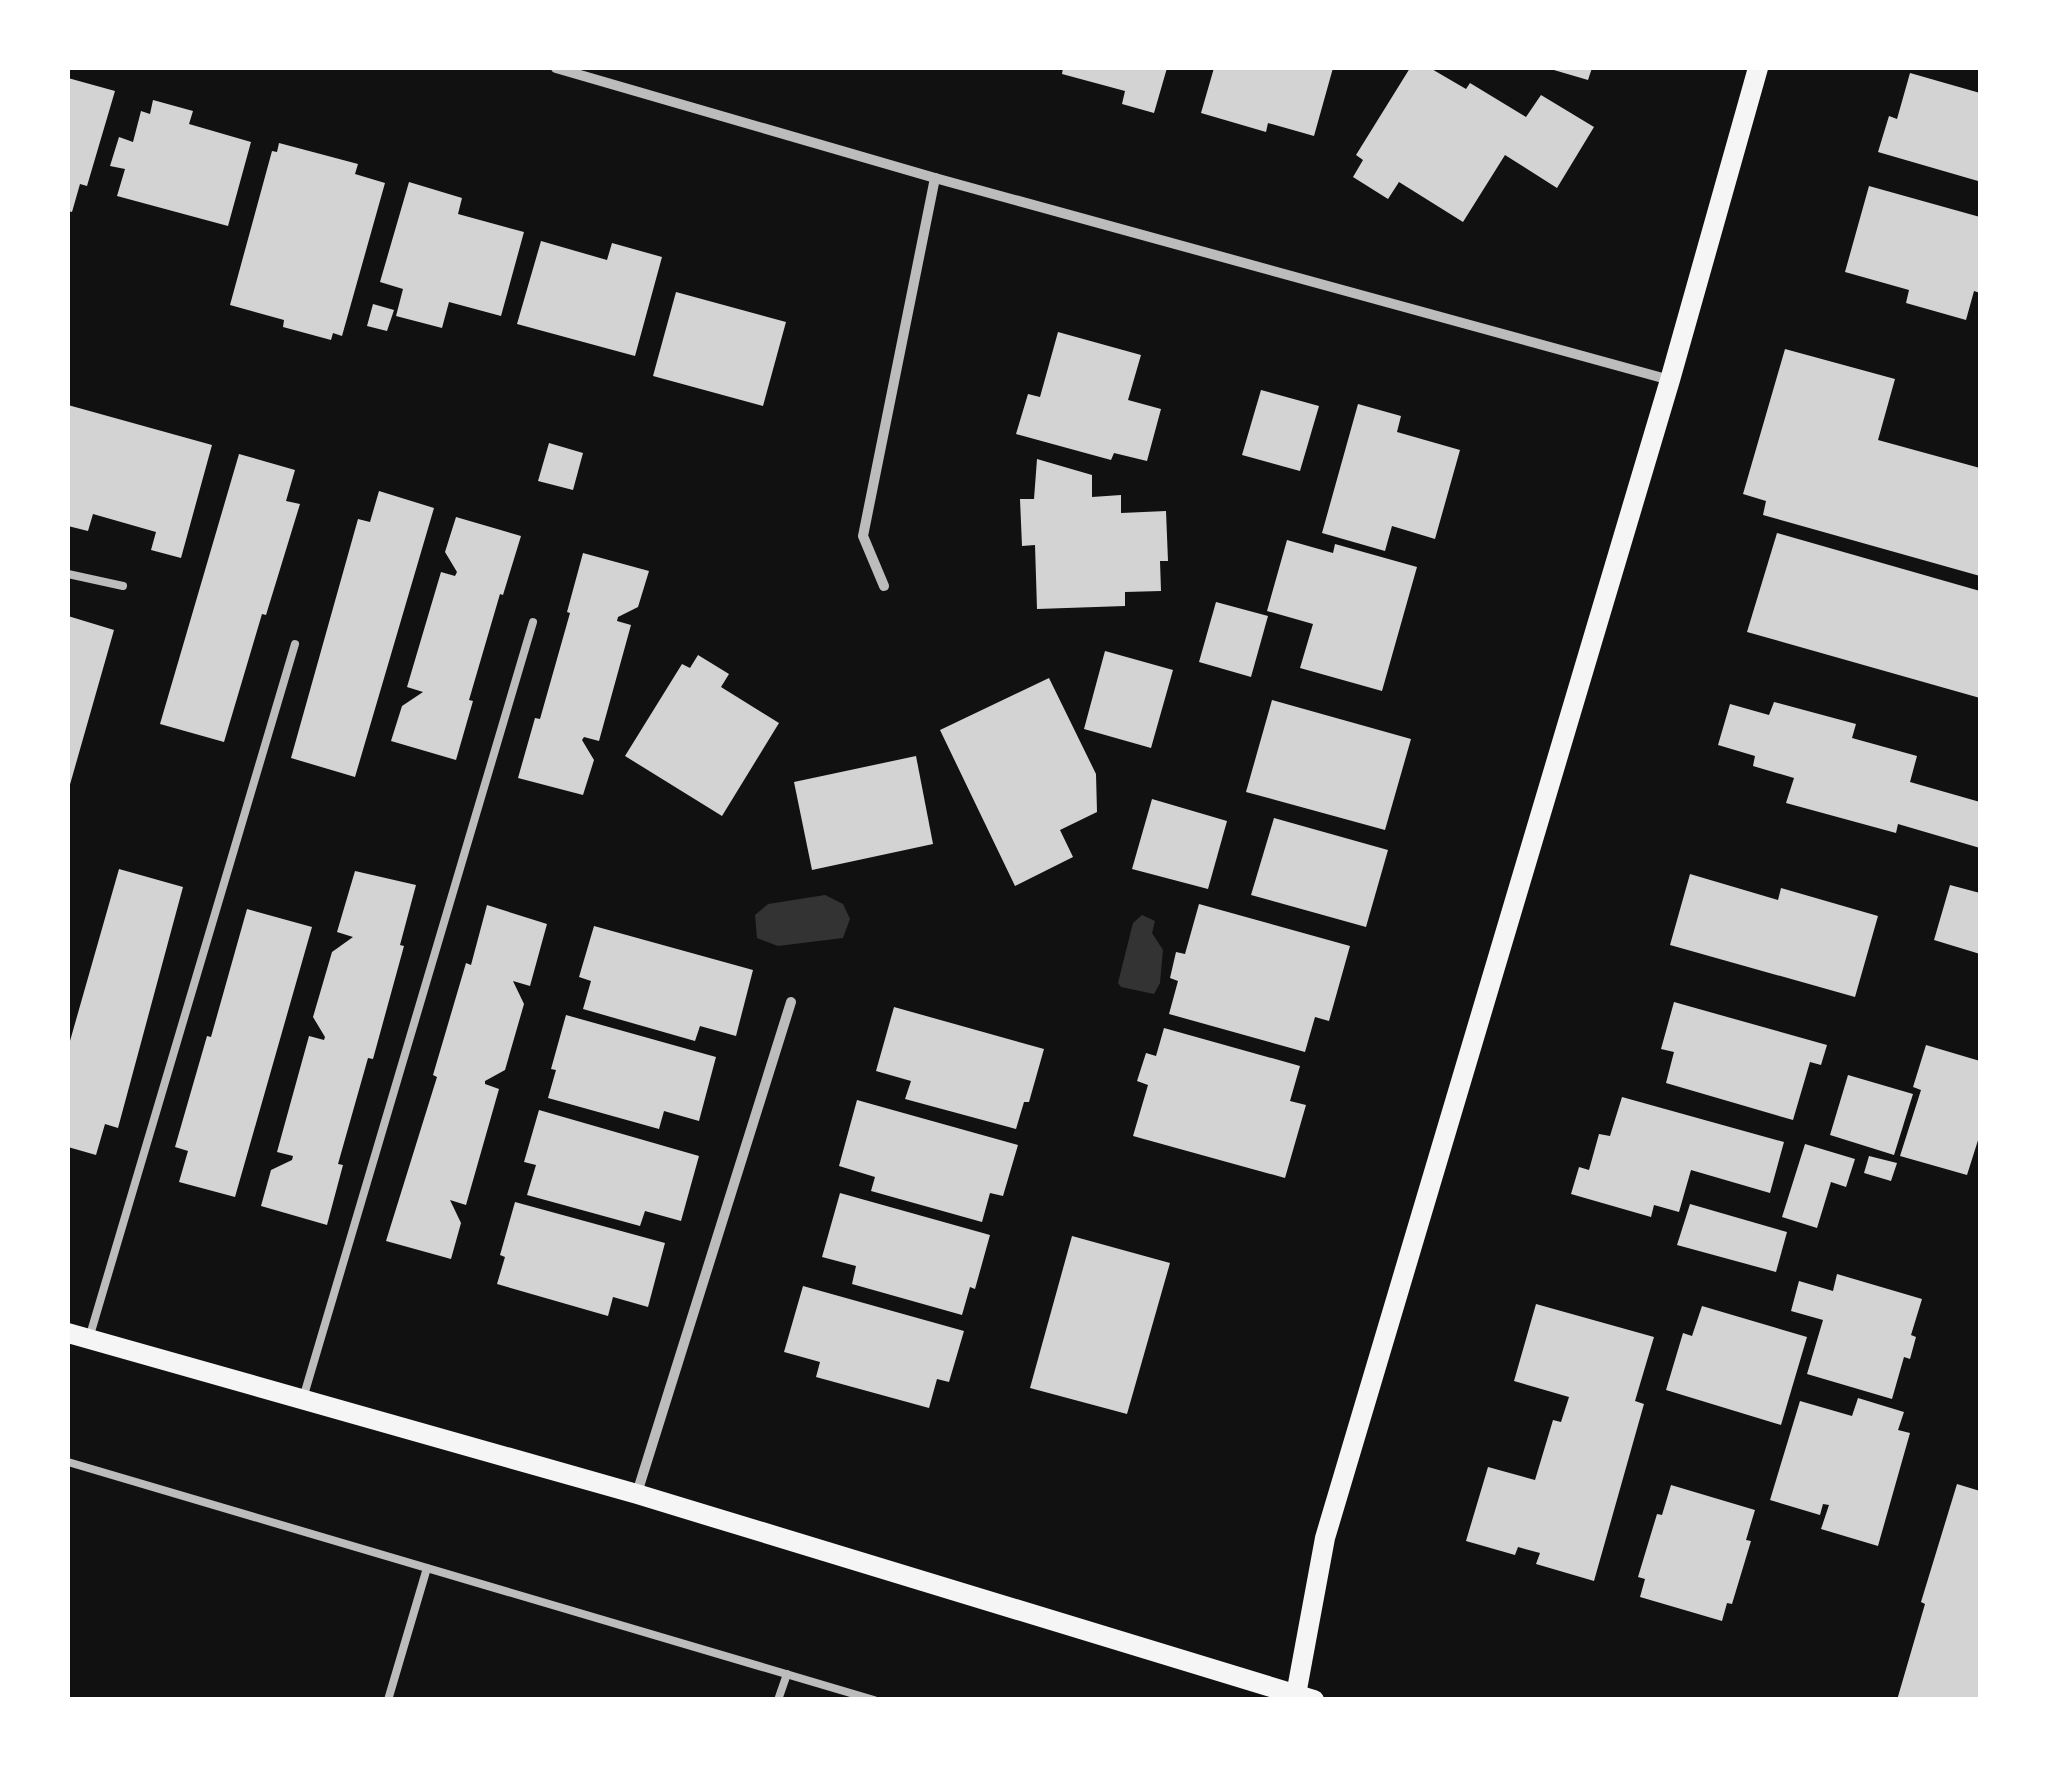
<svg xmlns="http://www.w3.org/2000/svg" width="2048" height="1767" font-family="Poppins,sans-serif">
<rect width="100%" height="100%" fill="#111"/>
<g fill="#333">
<polygon points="825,895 843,904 850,919 843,938 778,946 757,938 755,915 768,904"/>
<polygon points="1142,915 1155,921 1152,933 1163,950 1160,983 1154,994 1121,987 1118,983 1133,923"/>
</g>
<g fill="#d3d3d3">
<polygon points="1063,68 1167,68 1154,113 1122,104 1125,91 1062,74"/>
<polygon points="1214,68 1333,68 1314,136 1268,123 1266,132 1201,113"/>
<polygon points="1410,68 1430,68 1466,89 1470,83 1526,117 1541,95 1594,127 1557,188 1505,155 1463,222 1399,182 1388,199 1353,177 1363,160 1356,155"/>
<polygon points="1547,68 1592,68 1588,80"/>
<polygon points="1910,73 1980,93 1980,171 1978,181 1878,152 1889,116 1897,119"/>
<polygon points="68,78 115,91 87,186 80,184 72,212 68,211"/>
<polygon points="153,100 193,111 189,124 251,142 228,226 117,196 125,169 110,166 119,137 133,142 141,111 150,114"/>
<polygon points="279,143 358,164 355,174 385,183 342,336 333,333 331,340 283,327 284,320 230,305 272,151 277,152"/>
<polygon points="409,182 462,198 458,214 524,232 501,316 449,302 442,328 396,316 403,289 380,282"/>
<polygon points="1869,186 1980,217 1980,293 1974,291 1966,320 1906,303 1909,290 1845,272"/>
<polygon points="541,241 607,260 612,243 662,257 635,356 517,324"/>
<polygon points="676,292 786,322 763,406 653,376"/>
<polygon points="373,304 394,310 387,331 367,326"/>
<polygon points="1058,332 1141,355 1128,400 1161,409 1147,461 1114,453 1111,460 1016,434 1028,394 1040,397"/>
<polygon points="1785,349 1895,379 1878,440 1980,468 1980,576 1763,515 1766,501 1743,494"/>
<polygon points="1261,390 1319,406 1300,471 1242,455"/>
<polygon points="1358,404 1401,416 1397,432 1460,450 1435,539 1392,526 1385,551 1322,533"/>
<polygon points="68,405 212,445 181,558 151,550 156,532 93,514 88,531 68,526"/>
<polygon points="549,443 583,453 573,490 538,481"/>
<polygon points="239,454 295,470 286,501 300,504 266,615 262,614 224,742 160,724"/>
<polygon points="1037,459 1092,475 1092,497 1121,495 1121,513 1166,511 1168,561 1160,561 1161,591 1125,592 1125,606 1037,609 1035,545 1022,546 1020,499 1034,499"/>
<polygon points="379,491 434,508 355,777 291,758 358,519 370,522"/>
<polygon points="456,517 521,536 503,595 500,594 469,700 473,701 456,760 391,741 402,706 423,692 407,687 441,572 455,576 457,572 445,552"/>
<polygon points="1777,533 1980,591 1980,698 1747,632"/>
<polygon points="1287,540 1333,553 1335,544 1417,567 1382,691 1300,668 1313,624 1267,611"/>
<polygon points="583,553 649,571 638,607 618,617 617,621 631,625 599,741 584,737 582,740 594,760 583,795 518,778 535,718 540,719 570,613 567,612"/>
<polygon points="1216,602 1268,616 1251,677 1199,662"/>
<polygon points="68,616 114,630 69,788 68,788"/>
<polygon points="1105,651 1173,670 1151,748 1084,729"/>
<polygon points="698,655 729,674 721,687 779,723 722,816 625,756 682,664 690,668"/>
<polygon points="1049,678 1096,774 1097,812 1060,830 1073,857 1015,886 940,730"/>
<polygon points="1272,700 1411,739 1385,830 1246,792"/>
<polygon points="1774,702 1856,724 1852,738 1917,756 1910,782 1980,802 1980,848 1898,824 1896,833 1786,803 1794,778 1753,766 1755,756 1718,745 1730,704 1769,715"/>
<polygon points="916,756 933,844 812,870 794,782"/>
<polygon points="1152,799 1227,821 1208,889 1132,869"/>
<polygon points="1274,818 1388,850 1366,927 1251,895"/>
<polygon points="119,869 183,887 118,1128 105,1124 96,1155 68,1147 68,1048"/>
<polygon points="355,871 416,885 400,945 404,946 373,1059 368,1058 338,1164 343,1165 327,1225 261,1206 271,1170 292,1160 293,1156 277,1152 309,1036 324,1040 325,1037 313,1017 332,952 353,937 337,932"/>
<polygon points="1690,874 1778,900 1781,888 1878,916 1855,997 1670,945"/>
<polygon points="1950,885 1980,893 1980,954 1934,940"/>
<polygon points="1199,904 1350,946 1329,1021 1315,1017 1305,1052 1169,1014 1178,981 1170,978 1176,952 1185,954"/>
<polygon points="487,905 547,924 530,986 513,981 524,1004 505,1070 485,1081 485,1084 499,1089 466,1205 450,1200 461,1223 451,1259 386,1241 437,1077 433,1075 466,963 471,965"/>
<polygon points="247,909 312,927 235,1197 179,1182 188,1151 175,1147 207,1036 211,1037"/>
<polygon points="594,926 753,970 736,1036 700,1026 695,1041 583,1009 591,981 579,977"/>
<polygon points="1674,1002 1827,1045 1821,1065 1810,1062 1793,1120 1666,1083 1674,1052 1661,1049"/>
<polygon points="894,1007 1044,1049 1029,1102 1024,1102 1016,1129 905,1099 911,1081 876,1071"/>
<polygon points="566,1015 716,1057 699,1121 664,1111 659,1129 548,1098 556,1070 551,1069"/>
<polygon points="1164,1028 1300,1066 1290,1101 1306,1105 1285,1178 1133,1136 1148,1085 1137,1081 1146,1053 1156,1056"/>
<polygon points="1926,1045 1980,1061 1980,1134 1967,1175 1900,1156 1921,1090 1913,1087"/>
<polygon points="1848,1075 1913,1094 1894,1155 1830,1135"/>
<polygon points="1622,1097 1784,1142 1770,1193 1691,1170 1679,1212 1654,1205 1651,1217 1571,1194 1579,1167 1589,1170 1599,1134 1610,1136"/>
<polygon points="857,1100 1018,1145 1003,1196 990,1193 982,1222 871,1191 875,1177 839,1166"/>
<polygon points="539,1110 699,1156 681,1221 645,1211 640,1226 527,1195 536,1165 524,1162"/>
<polygon points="1805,1144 1855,1159 1846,1187 1831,1182 1817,1228 1782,1217"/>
<polygon points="1869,1156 1897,1163 1891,1181 1864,1173"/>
<polygon points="840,1193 990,1235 975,1289 970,1287 962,1315 852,1284 856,1266 822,1257"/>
<polygon points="515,1202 665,1243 648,1307 613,1297 608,1316 497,1284 505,1257 500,1255"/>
<polygon points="1690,1204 1787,1232 1776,1272 1677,1245"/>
<polygon points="1072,1236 1170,1263 1127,1414 1030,1388"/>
<polygon points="1837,1274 1922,1299 1911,1335 1916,1337 1910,1359 1904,1357 1892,1399 1807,1374 1823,1320 1791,1311 1799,1281 1833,1291"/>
<polygon points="803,1286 964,1331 949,1382 937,1379 929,1408 816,1377 820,1362 784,1352"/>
<polygon points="1536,1304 1654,1337 1635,1401 1644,1404 1594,1581 1536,1564 1540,1553 1518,1547 1515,1555 1466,1541 1488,1467 1535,1480 1553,1420 1561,1422 1569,1397 1514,1381"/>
<polygon points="1702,1306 1807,1337 1781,1425 1666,1390 1683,1333 1692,1336"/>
<polygon points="1858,1398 1904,1412 1898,1430 1910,1433 1878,1546 1821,1529 1829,1505 1823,1504 1820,1515 1770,1500 1800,1401 1852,1416"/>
<polygon points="1957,1484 1980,1491 1980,1700 1897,1700 1925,1604 1921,1602"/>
<polygon points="1671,1485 1755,1510 1746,1540 1751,1541 1732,1604 1727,1603 1722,1621 1640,1597 1645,1579 1638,1577 1657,1514 1662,1515"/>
</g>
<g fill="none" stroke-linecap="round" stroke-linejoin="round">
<g stroke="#bcbcbc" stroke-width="8">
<polyline points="68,574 123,586"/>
<polyline points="90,1335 295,644"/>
<polyline points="304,1395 533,622"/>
<polyline points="68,1462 874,1700"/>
<polyline points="388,1700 427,1568"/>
<polyline points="778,1700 787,1674"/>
</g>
<g stroke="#bcbcbc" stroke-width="10">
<polyline points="556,68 935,178 1670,380"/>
<polyline points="884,586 863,536 935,178"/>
<polyline points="637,1493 791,1002"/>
</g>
<g stroke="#f5f5f5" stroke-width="20">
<polyline points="68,1333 637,1494 1314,1700"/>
<polyline points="1295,1700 1325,1538 1670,380 1758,68"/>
</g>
</g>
<rect width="2048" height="1767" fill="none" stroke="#ffffff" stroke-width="140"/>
</svg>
